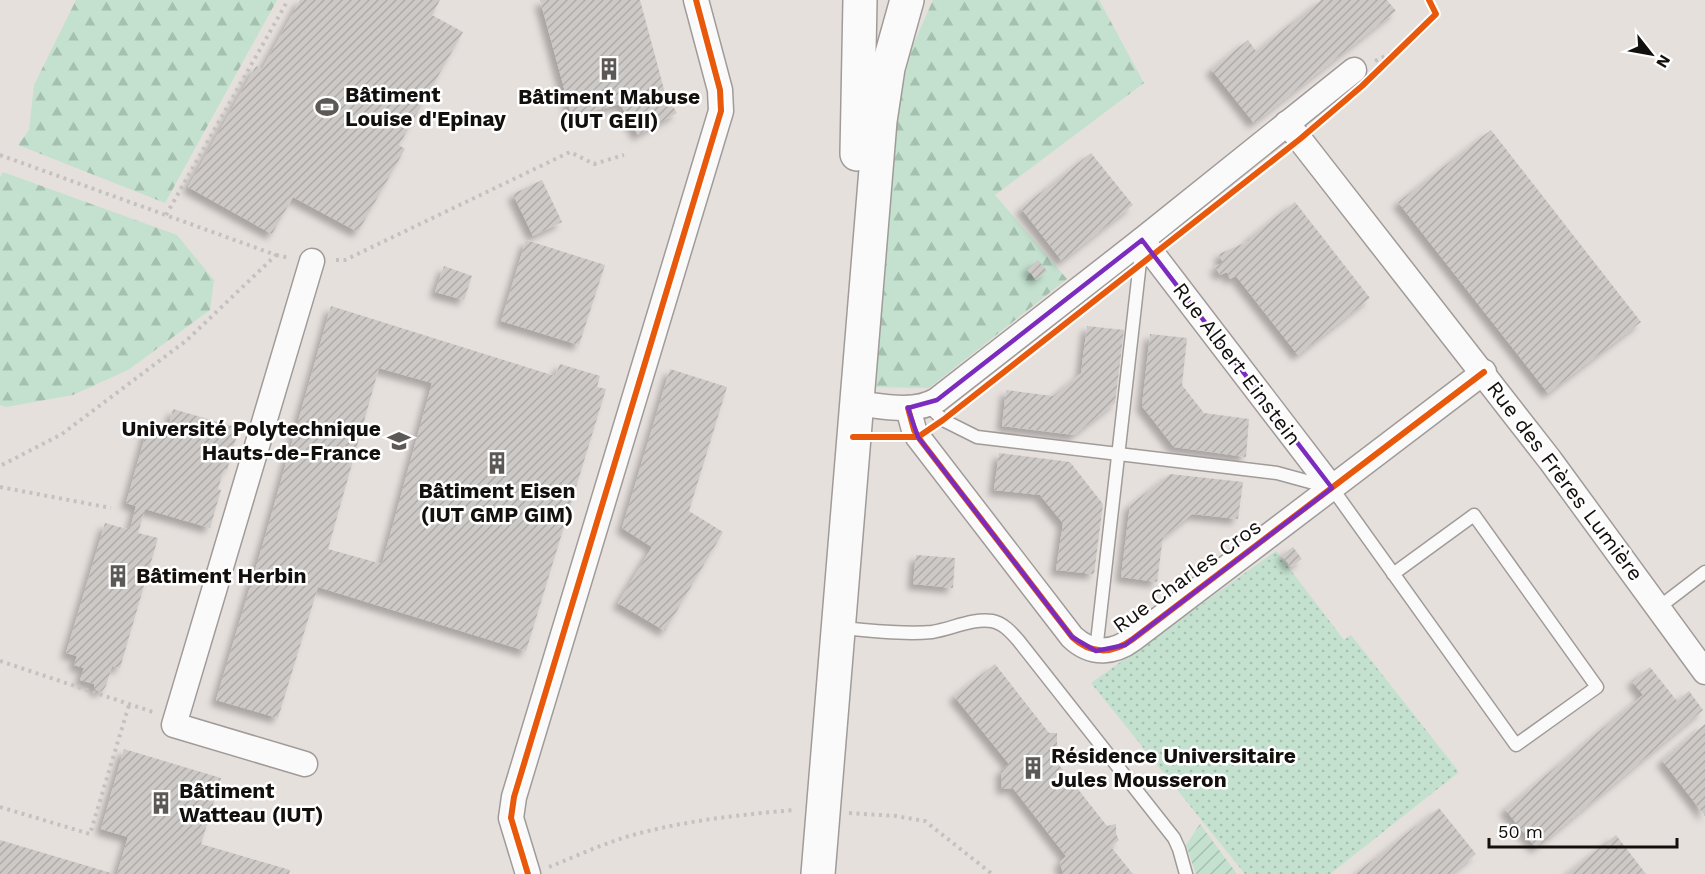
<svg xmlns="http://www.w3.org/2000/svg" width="1705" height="874" font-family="'Work Sans',sans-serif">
<defs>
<pattern id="grass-dots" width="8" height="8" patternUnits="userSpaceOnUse" patternTransform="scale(1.5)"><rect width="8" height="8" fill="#c3e1ce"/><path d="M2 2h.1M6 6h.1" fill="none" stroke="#a6c0b0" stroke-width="1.8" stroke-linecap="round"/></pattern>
<pattern id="forest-firs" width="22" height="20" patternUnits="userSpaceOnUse" patternTransform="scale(1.5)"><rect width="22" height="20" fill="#c3e1ce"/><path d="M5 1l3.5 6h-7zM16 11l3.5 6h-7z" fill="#a6c0b0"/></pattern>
<pattern id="garden-furrows" width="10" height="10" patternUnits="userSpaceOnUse" patternTransform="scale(1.5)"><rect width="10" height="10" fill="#c3e1ce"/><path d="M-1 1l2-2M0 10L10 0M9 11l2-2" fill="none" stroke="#a6c0b0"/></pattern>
<pattern id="building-hatch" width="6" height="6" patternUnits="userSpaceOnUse" patternTransform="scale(1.5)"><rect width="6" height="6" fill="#cdc9c6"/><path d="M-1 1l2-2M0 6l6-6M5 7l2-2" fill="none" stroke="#afaba9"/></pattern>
<filter id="shadow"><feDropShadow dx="-5.5" dy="5.5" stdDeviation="3" flood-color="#0004"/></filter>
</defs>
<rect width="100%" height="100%" fill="#e6e0dd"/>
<polygon fill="url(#grass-dots)" points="1276,551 1344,640 1351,635 1459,772 1330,874 1245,874 1091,683"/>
<g fill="url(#forest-firs)">
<polygon points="76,0 277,0 165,203 18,145 29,130 34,85"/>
<polygon points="933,0 1099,0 1144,83 995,195 1067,279 929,388 872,387 886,148 913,45"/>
<polygon points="3,172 177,235 214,280 210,310 128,370 73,395 6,407 0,405 0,177"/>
</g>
<polygon fill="url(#garden-furrows)" points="1200,824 1237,874 1196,874 1186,845"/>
<g fill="url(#building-hatch)" fill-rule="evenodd" filter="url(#shadow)">
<polygon points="300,0 440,0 432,15 463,32 399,145 405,149 358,232 293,197 272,234 188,187 256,66 262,69"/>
<polygon points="540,0 640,0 665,93 677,113 638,135 620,104 572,117"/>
<polygon points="1321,0 1387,0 1396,11 1254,123 1211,69 1248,40 1256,51"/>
<polygon points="1491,130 1641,322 1548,393 1398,202"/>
<polygon points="1091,153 1133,205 1062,261 1021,208"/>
<polygon points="542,180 562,222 533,236 513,194"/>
<polygon points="1295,202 1370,298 1298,355 1236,276 1230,279 1227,272 1220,275 1215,266 1223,263 1219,254 1249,241 1249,238"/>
<polygon points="526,240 605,265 579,345 501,321"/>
<polygon points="1038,260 1047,271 1036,280 1027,269"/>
<polygon points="444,266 472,276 464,300 435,292"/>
<path d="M331,306L555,376L560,364L600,376L597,387L606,389L526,651L318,587L278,718L216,700L265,537ZM379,368L432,383L382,564L328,549Z"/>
<polygon points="1087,326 1124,330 1115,403 1074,435 1002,426 1006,390 1053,396 1081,373"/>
<polygon points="1150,334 1187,338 1182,385 1204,413 1249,419 1246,457 1174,447 1142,406"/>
<polygon points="670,369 727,387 689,511 723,532 665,631 618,603 652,547 622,528"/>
<polygon points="173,409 239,428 227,470 224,469 218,489 221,490 210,528 145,509 138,533 158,538 120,668 112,666 106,686 102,691 98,691 94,688 94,684 80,680 84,668 74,665 77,656 66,653 105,523 130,530 136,506 126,503 149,423 168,429"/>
<polygon points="999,453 1070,462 1103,504 1094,574 1056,570 1063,523 1040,495 994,490"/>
<polygon points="1170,474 1243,482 1238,519 1192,514 1163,537 1157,582 1121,577 1130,505"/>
<polygon points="1293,547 1302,559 1291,567 1282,555"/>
<polygon points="916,555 955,558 953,588 913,584"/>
<polygon points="995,664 1049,733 1057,733 1057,746 1060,749 1052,756 1107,826 1116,824 1116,834 1119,840 1111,847 1133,874 1063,874 1060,862 1066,856 1013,788 1002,789 1001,771 1009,764 954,696"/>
<polygon points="1650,667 1677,701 1689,691 1703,710 1536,848 1505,809 1643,695 1632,681"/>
<polygon points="1705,724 1705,816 1662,760"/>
<polygon points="124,749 221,778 201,844 290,870 289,874 117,874 128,837 101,829"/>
<polygon points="1439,808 1476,854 1451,874 1355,874"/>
<polygon points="1616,835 1646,874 1566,874"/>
<polygon points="0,840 111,873 111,874 0,874"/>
</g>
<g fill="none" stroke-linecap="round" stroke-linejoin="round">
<g stroke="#a09b99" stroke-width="15">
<g id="service">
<polyline points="928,405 943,420 977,437 1277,473 1332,488 1516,745 1597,687 1474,515 1393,574"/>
<polyline points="1658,608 1705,572"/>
<path d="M839,628C869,630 902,635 932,632C952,629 972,618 992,621C1003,623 1011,632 1018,640L1174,838L1179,849L1186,874"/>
<polyline points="1096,651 1142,244"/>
</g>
</g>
<g stroke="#a09b99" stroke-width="27">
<g id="minor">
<polyline points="1287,123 1550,460 1705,672"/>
<polyline points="1142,240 1332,488"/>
<path d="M855,403C882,406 913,414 937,400L1142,240L1354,70"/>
<path d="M908,408L914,430L918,437L1072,637C1091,655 1113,654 1133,639L1484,372"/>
<polyline points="305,764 174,725 312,261"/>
<polyline points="528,874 511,818 514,797 721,111 720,90 696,0"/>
</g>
</g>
<g stroke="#a09b99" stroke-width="36">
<g id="primary">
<polyline points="857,154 860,0"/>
<polyline points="818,874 880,121 888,68 907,0"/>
</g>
</g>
<g stroke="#c4c2c1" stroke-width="4" stroke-dasharray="3 4.5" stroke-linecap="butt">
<polyline points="1375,61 1398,50"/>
<polyline points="0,155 276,255 187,340 62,434 0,466"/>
<polyline points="166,215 288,0"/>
<polyline points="276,255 290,258"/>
<polyline points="336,260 345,260 570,152 594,164 624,155"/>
<polyline points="0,487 111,508"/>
<polyline points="0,661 153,712"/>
<polyline points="0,807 90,834 129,705"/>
<polyline points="849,813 896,816 925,821 992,874"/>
<path d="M549,867C574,857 600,845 626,837C680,821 738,815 794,810"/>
</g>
<use href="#service" stroke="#fbfafa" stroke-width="12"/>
<use href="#minor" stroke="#fbfafa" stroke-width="24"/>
<use href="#primary" stroke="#fbfafa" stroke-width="33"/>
<g stroke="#fff" stroke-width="10">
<g id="cycleway">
<path d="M908,408L914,430L918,437L1072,637C1091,655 1113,654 1133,639L1484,372"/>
<polyline points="853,437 918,437 943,420 1300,139 1362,86 1436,14 1429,0"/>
<polyline points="528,874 511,818 514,797 721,111 720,90 696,0"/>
</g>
</g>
<use href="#cycleway" stroke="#e8590c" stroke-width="6"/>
</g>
<path fill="none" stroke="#7b2cbf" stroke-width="4.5" stroke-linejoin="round" d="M1142,240L1332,488L1125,645L1096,651L1072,637L918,437L908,408L937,400Z"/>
<defs>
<g id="building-bare" transform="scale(1.8)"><path d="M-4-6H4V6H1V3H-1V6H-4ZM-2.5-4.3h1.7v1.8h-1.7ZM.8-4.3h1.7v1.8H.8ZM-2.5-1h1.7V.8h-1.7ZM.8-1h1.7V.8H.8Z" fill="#5c5856" stroke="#fff" stroke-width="2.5" paint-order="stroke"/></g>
<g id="stadium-bare" transform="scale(1.8)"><path d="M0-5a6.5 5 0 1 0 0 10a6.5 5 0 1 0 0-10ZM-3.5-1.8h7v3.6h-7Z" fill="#5c5856" stroke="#fff" stroke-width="2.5" paint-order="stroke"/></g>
<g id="university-bare" transform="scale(1.8)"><path d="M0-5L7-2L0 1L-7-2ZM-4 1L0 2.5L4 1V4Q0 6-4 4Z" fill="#5c5856" stroke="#fff" stroke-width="2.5" paint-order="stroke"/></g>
</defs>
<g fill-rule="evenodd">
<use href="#building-bare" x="609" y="69"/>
<use href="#stadium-bare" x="327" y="107"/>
<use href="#university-bare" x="399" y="441"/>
<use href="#building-bare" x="497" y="463"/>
<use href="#building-bare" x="118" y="576"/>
<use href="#building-bare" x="1033" y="768"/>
<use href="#building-bare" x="161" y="803"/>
</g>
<g text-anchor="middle" stroke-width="5" stroke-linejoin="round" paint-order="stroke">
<g font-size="21" font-weight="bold" fill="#120f0d" stroke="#fff" text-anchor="start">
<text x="345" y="102">Bâtiment<tspan x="345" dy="24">Louise d'Epinay</tspan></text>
<text x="609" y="104" text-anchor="middle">Bâtiment Mabuse<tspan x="609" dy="24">(IUT GEII)</tspan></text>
<text x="381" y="436" text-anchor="end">Université Polytechnique<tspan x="381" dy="24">Hauts-de-France</tspan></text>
<text x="497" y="498" text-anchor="middle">Bâtiment Eisen<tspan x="497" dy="24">(IUT GMP GIM)</tspan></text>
<text x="136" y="583">Bâtiment Herbin</text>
<text x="1051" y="763">Résidence Universitaire<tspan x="1051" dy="24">Jules Mousseron</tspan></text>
<text x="179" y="798">Bâtiment<tspan x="179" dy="24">Watteau (IUT)</tspan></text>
</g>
<g font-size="21" fill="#120f0d" stroke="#fff">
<text transform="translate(1237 364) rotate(53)" y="7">Rue Albert Einstein</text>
<text transform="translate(1565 481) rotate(53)" y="7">Rue des Frères Lumière</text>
<text transform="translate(1187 576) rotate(-36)" y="7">Rue Charles Cros</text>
</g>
</g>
<g transform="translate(1651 54) rotate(121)" stroke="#ffffff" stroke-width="4.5" paint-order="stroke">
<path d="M0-4.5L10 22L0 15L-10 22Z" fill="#120f0d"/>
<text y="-9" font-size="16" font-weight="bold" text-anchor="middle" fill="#120f0d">N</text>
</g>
<path d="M1489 838v9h188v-9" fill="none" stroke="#120f0d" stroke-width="3"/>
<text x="1498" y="838" font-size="18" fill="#120f0d" stroke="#ffffff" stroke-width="4.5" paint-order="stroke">50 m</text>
</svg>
